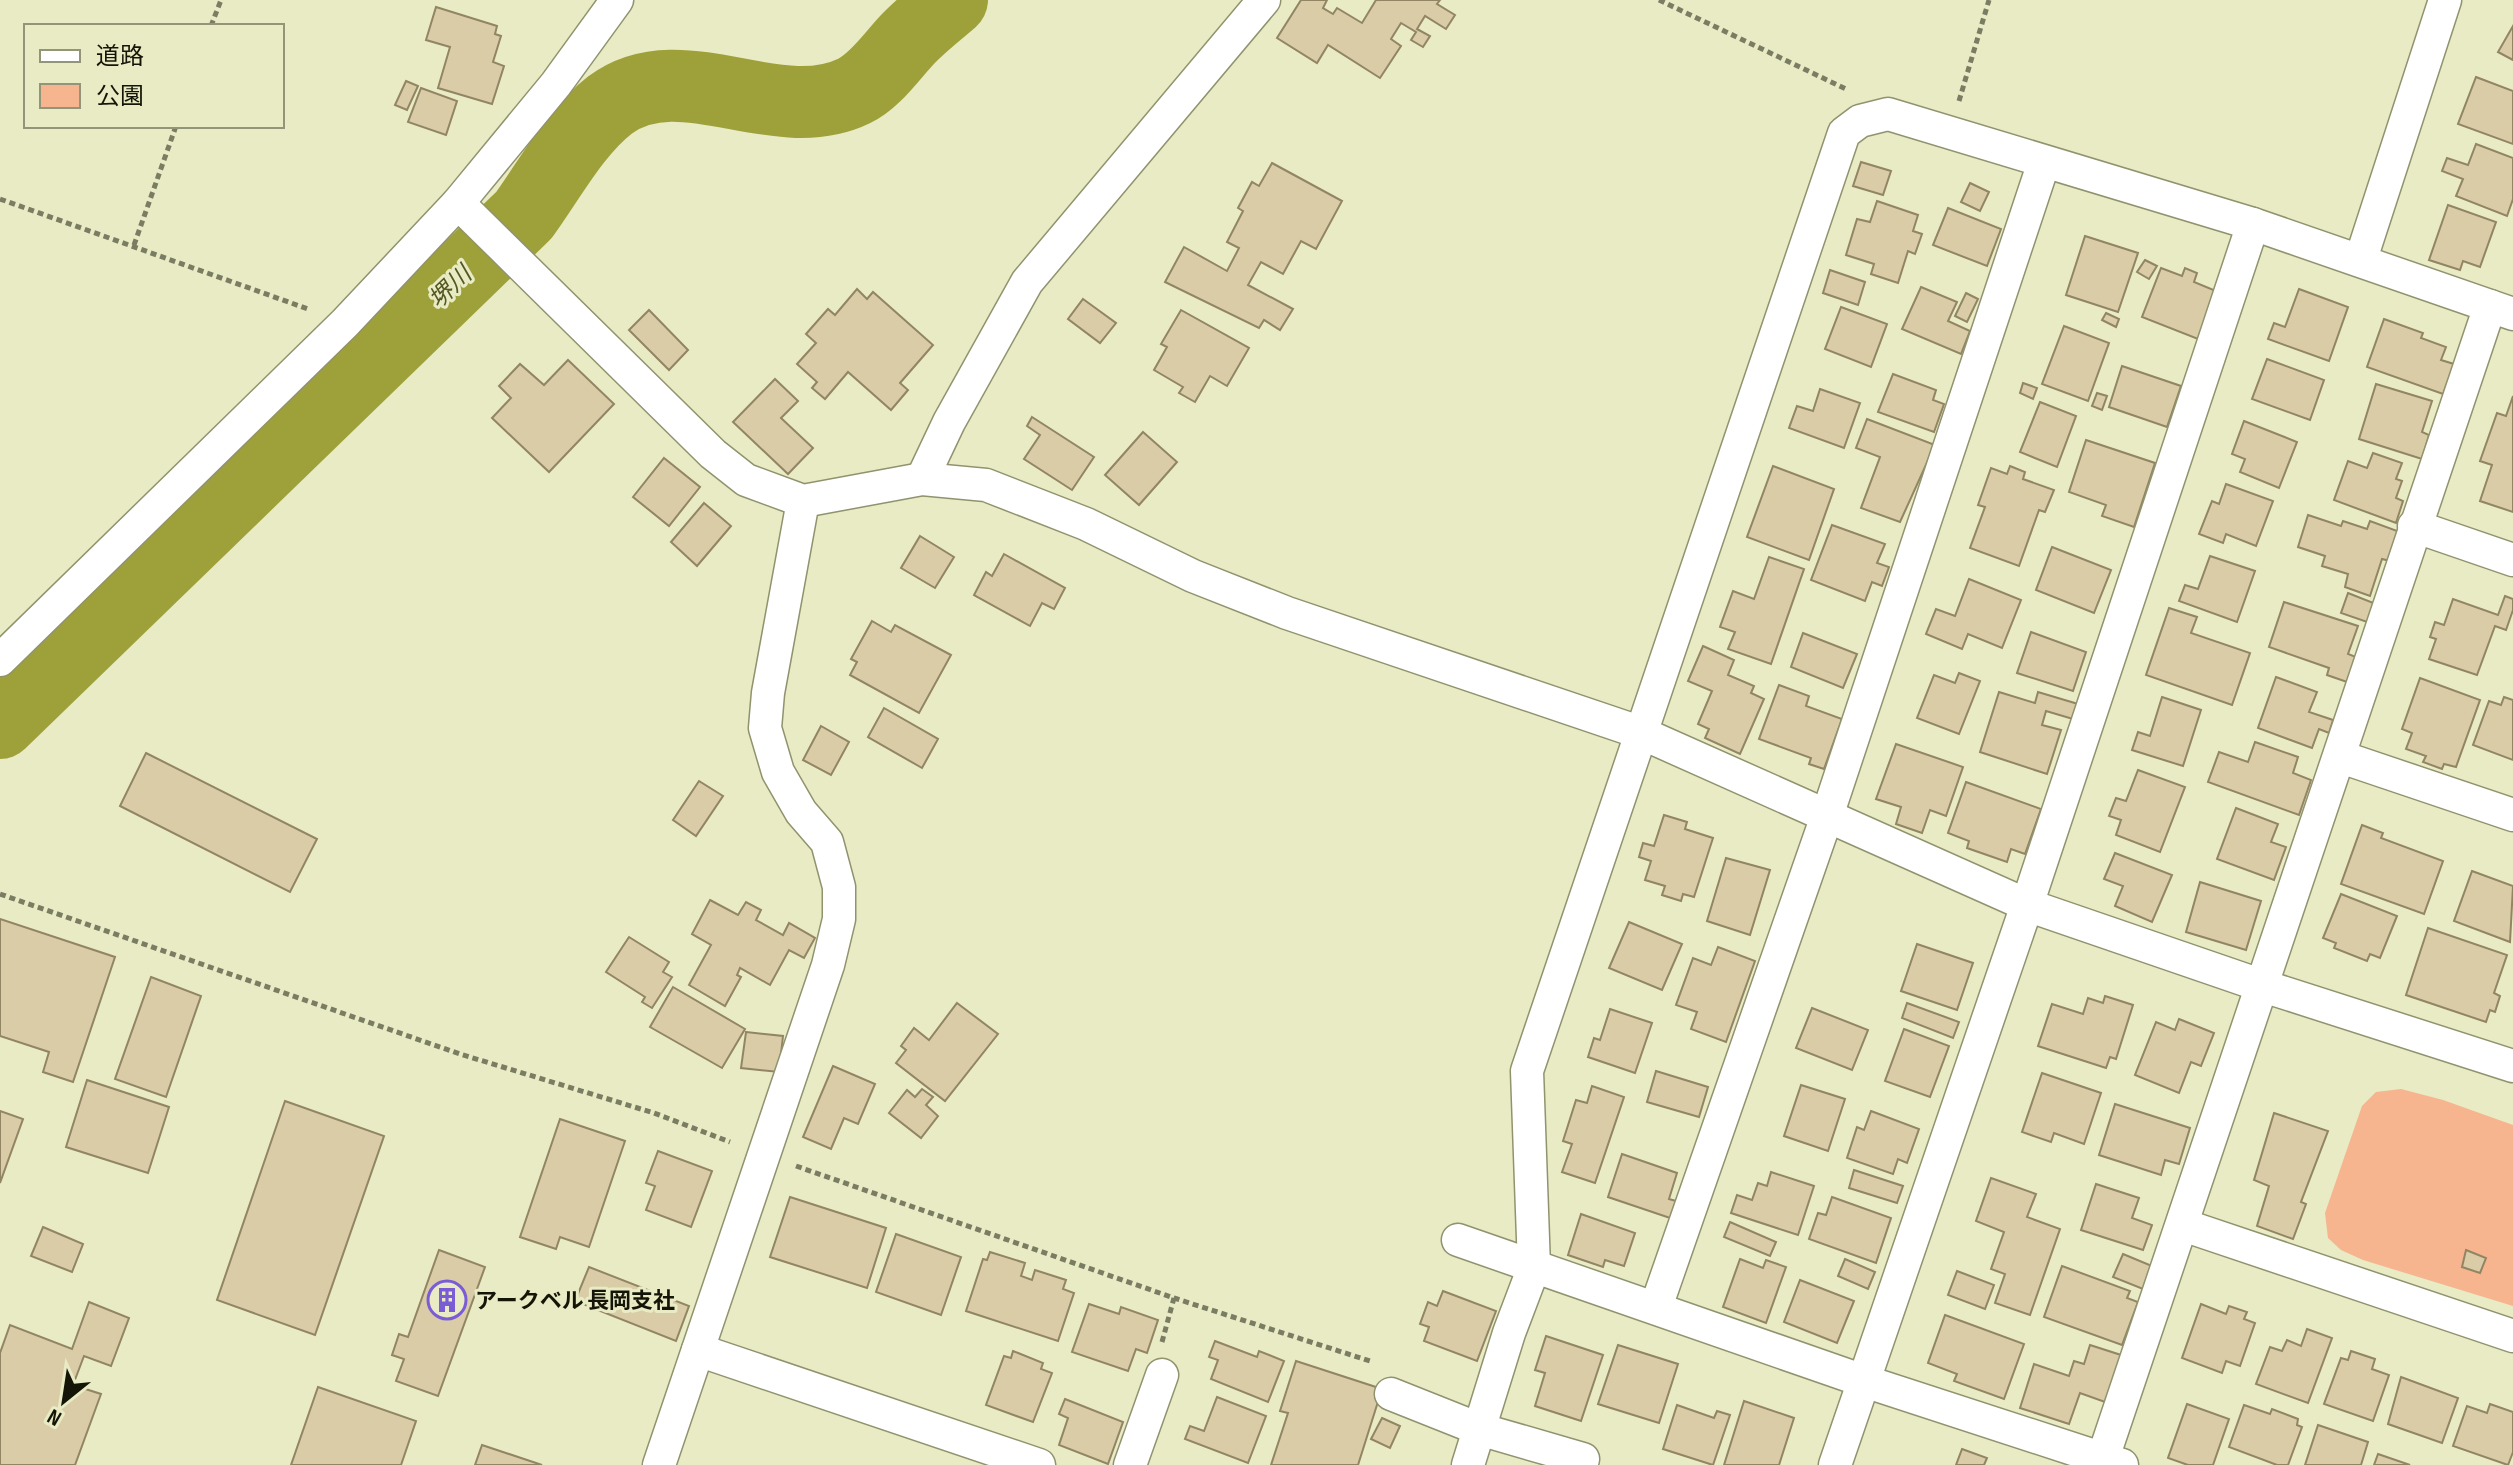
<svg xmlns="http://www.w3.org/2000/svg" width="2513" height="1465" font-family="'Sofia Sans Condensed','Noto Sans JP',sans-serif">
<rect width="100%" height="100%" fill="#e8ebc4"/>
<polygon fill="#f6b48f" points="2401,1089 2443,1100 2513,1125 2513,1306 2363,1260 2341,1250 2328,1238 2325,1213 2362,1106 2376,1092"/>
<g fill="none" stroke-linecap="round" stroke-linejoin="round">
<path stroke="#9ea139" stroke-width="72" d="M0,723L524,215C550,179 575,132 610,105C681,52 776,129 854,91C875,81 891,57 907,40C920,26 937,13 952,0"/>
</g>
<g fill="#d9cca7" stroke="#928563" stroke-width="2">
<polygon points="1301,0 1327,0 1323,8 1333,14 1337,8 1362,23 1376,0 1440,0 1437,4 1455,15 1446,29 1425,16 1417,29 1430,36 1423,47 1411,40 1416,32 1401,23 1391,39 1401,46 1380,78 1328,45 1317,63 1277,38"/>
<polygon points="436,7 497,26 495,34 501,36 493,62 504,66 492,104 438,88 450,47 426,40"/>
<polygon points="2513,26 2513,60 2498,52"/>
<polygon points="2476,77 2513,91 2513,144 2458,124"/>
<polygon points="406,81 418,86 407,110 395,105"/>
<polygon points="421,88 457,101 446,135 408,122"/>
<polygon points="2476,144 2513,158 2513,199 2507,216 2456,196 2463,179 2442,171 2447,158 2468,165"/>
<polygon points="1861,162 1891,171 1883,195 1853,186"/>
<polygon points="1272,163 1342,201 1316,249 1301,241 1283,274 1261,262 1248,285 1293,309 1280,330 1264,320 1259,328 1165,282 1184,247 1227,271 1239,248 1227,242 1243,211 1238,208 1252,182 1259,186"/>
<polygon points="1970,183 1989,192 1980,211 1961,202"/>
<polygon points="1877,201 1918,215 1913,231 1922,234 1915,254 1908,251 1898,283 1871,274 1874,264 1846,255 1857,219 1870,222"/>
<polygon points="2448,205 2496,222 2480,267 2463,261 2460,270 2429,260"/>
<polygon points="1948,208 2001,229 1987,266 1933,245"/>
<polygon points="2085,236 2138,253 2118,312 2066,295"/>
<polygon points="2145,260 2157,266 2149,279 2137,272"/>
<polygon points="2161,268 2182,276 2185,268 2197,273 2194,282 2216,291 2198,339 2142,317"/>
<polygon points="1830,270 1865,282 1858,305 1823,293"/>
<polygon points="1921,287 1957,302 1948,321 1970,331 1961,354 1902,329"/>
<polygon points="857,289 867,299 873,292 933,345 900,383 908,390 891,410 848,372 825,399 812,388 817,382 797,364 816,343 806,334 828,309 835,315"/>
<polygon points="2299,289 2348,307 2329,361 2268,339 2274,323 2285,327"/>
<polygon points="1966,293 1978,299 1967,322 1955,316"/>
<polygon points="1083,299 1116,323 1100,343 1068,319"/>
<polygon points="1841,307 1887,324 1871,367 1825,349"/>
<polygon points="649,310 688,350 669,370 629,330"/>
<polygon points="1181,310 1249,348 1227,386 1210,376 1195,402 1179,393 1183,387 1154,370 1167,347 1161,344"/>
<polygon points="2106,313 2119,319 2116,327 2102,320"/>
<polygon points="2384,319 2423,333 2421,338 2446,347 2441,360 2454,364 2443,394 2367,367"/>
<polygon points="2064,326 2109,343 2088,401 2042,384"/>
<polygon points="2267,359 2324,380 2310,420 2252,399"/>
<polygon points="568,360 614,404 549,472 492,418 511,398 499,386 520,364 544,385"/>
<polygon points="2122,366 2181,386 2167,427 2109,407"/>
<polygon points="1893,374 1936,390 1933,400 1944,404 1934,432 1878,412"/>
<polygon points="775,379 798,401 781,418 813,448 788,474 733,422"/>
<polygon points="2023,383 2037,388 2033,399 2020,393"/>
<polygon points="2376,384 2432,401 2422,432 2429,435 2422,459 2359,439"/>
<polygon points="1820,389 1860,403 1844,448 1789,428 1797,406 1813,411"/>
<polygon points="2097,393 2107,396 2102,410 2092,406"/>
<polygon points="2513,396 2513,512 2480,501 2492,465 2480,461 2497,413 2506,416"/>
<polygon points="2040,402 2076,416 2057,467 2020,452"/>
<polygon points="1032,417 1094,457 1072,490 1024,459 1040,435 1027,426"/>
<polygon points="1867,419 1935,445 1900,522 1861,508 1880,457 1856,448"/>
<polygon points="2244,421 2297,442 2279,488 2240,472 2245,459 2232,454"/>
<polygon points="1143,432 1177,462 1139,505 1105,475"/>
<polygon points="2086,440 2155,463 2134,527 2102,516 2106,505 2069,492"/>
<polygon points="2373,453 2402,463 2396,479 2402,481 2396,498 2403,501 2396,523 2334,500 2348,461 2367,468"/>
<polygon points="664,458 700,487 669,526 633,497"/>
<polygon points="1773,466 1834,489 1809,560 1747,537"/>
<polygon points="2010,466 2025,472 2023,479 2054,490 2045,512 2039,510 2019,566 1970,548 1985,507 1978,505 1991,468 2007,474"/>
<polygon points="2226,484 2273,501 2256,546 2226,534 2223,543 2199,534 2212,501 2219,504"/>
<polygon points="704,503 731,526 697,566 671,542"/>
<polygon points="2308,515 2341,526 2343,521 2367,529 2370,521 2400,532 2390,561 2382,559 2370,596 2345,587 2348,574 2322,566 2325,556 2298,547"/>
<polygon points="1832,525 1885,544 1877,563 1889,567 1882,586 1872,582 1865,601 1811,580"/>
<polygon points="920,536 954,557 935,588 901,568"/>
<polygon points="2052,547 2111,570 2094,613 2036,590"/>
<polygon points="1004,554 1065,588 1054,609 1042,603 1030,626 974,595 986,572 992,576"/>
<polygon points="2210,556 2255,571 2237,622 2179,601 2185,585 2198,589"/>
<polygon points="1769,557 1804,569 1771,664 1728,649 1735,632 1720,627 1733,591 1754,599"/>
<polygon points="1969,579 2021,600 2002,648 1968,634 1962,649 1926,634 1936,609 1955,616"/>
<polygon points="2348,593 2376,604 2370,623 2341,613"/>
<polygon points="2505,596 2513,599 2513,610 2506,630 2495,626 2477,675 2429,659 2436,639 2430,637 2435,622 2444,625 2453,599 2498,615"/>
<polygon points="2284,602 2358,626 2348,654 2356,657 2347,682 2327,675 2329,668 2269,647"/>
<polygon points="2169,608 2197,617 2191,633 2250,653 2232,705 2146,675"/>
<polygon points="872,621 891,632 895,625 951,655 919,713 850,675 857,662 851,659"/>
<polygon points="2031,632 2086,652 2073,691 2017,673"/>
<polygon points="1803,633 1857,654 1843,688 1791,667"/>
<polygon points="1703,646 1734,660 1728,675 1754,686 1751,693 1764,699 1740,754 1705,738 1709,729 1698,724 1712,691 1688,681"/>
<polygon points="1959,673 1980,681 1959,734 1917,718 1934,675 1955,683"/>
<polygon points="2276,677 2317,692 2309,712 2333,720 2329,733 2319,729 2312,748 2258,728"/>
<polygon points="2420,678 2480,700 2456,767 2444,764 2442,769 2423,762 2426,756 2406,749 2412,733 2402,729"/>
<polygon points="1779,685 1809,696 1806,706 1842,719 1824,769 1809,764 1811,758 1759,739"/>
<polygon points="1999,692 2035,703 2038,692 2078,704 2073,719 2046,711 2042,725 2061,730 2047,774 1980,752"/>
<polygon points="2162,697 2201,710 2183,766 2132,750 2138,732 2150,736"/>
<polygon points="2504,697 2513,700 2513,760 2473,745 2489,701 2501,705"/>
<polygon points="884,708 938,739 922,768 868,737"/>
<polygon points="821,726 849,742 831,775 803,760"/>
<polygon points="2255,742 2298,757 2293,773 2311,780 2299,815 2208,782 2219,752 2248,762"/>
<polygon points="1896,744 1963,767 1946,816 1930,810 1922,833 1896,824 1901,807 1876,799"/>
<polygon points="146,753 317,839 290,892 120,806"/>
<polygon points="2138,770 2185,787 2160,852 2116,835 2121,820 2109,816 2116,798 2126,801"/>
<polygon points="699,781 723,796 696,836 673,820"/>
<polygon points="1966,782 2041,809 2025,854 2011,849 2007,862 1967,848 1969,841 1948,833"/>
<polygon points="2236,808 2278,824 2271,842 2286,847 2274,880 2217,859"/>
<polygon points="1664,815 1687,822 1685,829 1713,838 1694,897 1683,894 1681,901 1662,895 1665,886 1645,880 1651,861 1639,857 1643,843 1654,846"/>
<polygon points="2362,825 2383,833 2381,838 2443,861 2424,914 2341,884"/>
<polygon points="2115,853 2172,875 2152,922 2115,906 2123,886 2104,879"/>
<polygon points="1726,858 1770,870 1750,935 1707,921"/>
<polygon points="2472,871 2513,886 2510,942 2454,921"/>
<polygon points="2200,882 2261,901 2246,950 2186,932"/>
<polygon points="2341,894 2397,916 2380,958 2370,954 2367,961 2334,948 2336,943 2323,938"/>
<polygon points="710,900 738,915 746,902 761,910 756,920 783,935 789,923 815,938 804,958 789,950 770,985 740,968 737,975 741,977 725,1006 689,985 711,945 692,934"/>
<polygon points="0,919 115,957 73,1082 43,1072 49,1052 0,1036"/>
<polygon points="1629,922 1682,944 1662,990 1609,968"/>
<polygon points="2428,928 2507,955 2494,993 2500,996 2495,1012 2490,1010 2486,1022 2406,995"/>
<polygon points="629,937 669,962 663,972 672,977 652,1008 642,1002 645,997 606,972"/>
<polygon points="1917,944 1973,963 1957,1010 1901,991"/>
<polygon points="1718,947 1755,961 1726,1042 1691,1029 1697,1012 1676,1005 1693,958 1711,965"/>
<polygon points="151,977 201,996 166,1097 115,1079"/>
<polygon points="673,987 745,1029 722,1068 650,1027"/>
<polygon points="2105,996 2133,1005 2116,1059 2110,1057 2106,1068 2038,1046 2052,1004 2083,1014 2088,998 2103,1003"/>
<polygon points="957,1003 998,1034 945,1101 896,1063 906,1050 901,1046 914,1028 929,1040"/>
<polygon points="1907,1003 1959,1022 1953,1038 1902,1018"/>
<polygon points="1812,1008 1868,1030 1852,1070 1796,1048"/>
<polygon points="1610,1009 1652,1023 1635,1073 1588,1057 1594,1038 1600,1040"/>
<polygon points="2179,1019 2214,1033 2201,1066 2191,1062 2179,1093 2135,1075 2156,1022 2175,1030"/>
<polygon points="1904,1029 1949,1046 1930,1097 1885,1081"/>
<polygon points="746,1032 783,1036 779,1072 741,1068"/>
<polygon points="833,1066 875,1084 858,1124 844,1118 831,1149 803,1137"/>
<polygon points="1656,1071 1708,1087 1699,1117 1647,1102"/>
<polygon points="2042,1073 2101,1093 2084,1144 2054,1133 2051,1142 2022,1132"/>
<polygon points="87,1080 169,1107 148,1173 66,1147"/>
<polygon points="1801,1085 1845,1099 1828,1151 1784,1136"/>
<polygon points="1592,1086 1624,1097 1595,1183 1562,1172 1572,1144 1563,1141 1576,1100 1587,1103"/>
<polygon points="922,1089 933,1097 926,1105 938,1116 921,1138 889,1113 907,1090 915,1097"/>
<polygon points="285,1101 384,1136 315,1335 217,1300"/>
<polygon points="2115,1104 2190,1128 2179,1164 2165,1160 2161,1175 2099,1155"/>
<polygon points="0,1111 23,1119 0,1183"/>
<polygon points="1871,1111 1919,1129 1907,1163 1898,1159 1893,1174 1847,1158 1857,1127 1864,1130"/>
<polygon points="2274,1113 2328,1131 2301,1202 2306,1204 2293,1239 2257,1226 2269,1186 2254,1180"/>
<polygon points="560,1119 625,1141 589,1247 560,1237 556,1249 520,1237"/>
<polygon points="658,1151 712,1171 691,1227 646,1210 655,1186 646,1183"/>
<polygon points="1622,1154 1677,1173 1669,1199 1676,1201 1670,1218 1608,1197"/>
<polygon points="1854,1170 1903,1186 1897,1203 1849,1188"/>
<polygon points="1771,1172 1814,1186 1798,1235 1731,1213 1737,1195 1752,1200 1758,1183 1767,1186"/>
<polygon points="1991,1178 2036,1194 2027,1217 2060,1229 2030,1315 1995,1303 2005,1274 1991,1269 2004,1232 1976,1221"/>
<polygon points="2096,1184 2139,1198 2132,1218 2152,1225 2143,1250 2081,1230"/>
<polygon points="790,1197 886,1228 867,1288 770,1257"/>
<polygon points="1832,1197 1891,1218 1876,1263 1809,1239 1818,1213 1826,1215"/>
<polygon points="1581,1214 1635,1233 1624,1266 1605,1260 1603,1267 1568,1255"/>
<polygon points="1730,1222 1776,1242 1770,1256 1724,1237"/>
<polygon points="43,1227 83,1244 72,1272 31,1256"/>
<polygon points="896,1234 961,1257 941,1315 876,1292"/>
<polygon points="439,1250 485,1267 438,1396 396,1381 404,1359 392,1355 399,1334 408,1337"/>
<polygon points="2466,1250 2486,1258 2480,1273 2462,1267"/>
<polygon points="990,1252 1025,1263 1021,1276 1032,1280 1035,1270 1066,1280 1063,1289 1074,1293 1058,1341 966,1311 983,1259 987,1260"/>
<polygon points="2123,1254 2152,1266 2143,1289 2113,1277"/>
<polygon points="1740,1259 1763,1268 1766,1260 1786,1267 1766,1323 1723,1307"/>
<polygon points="1845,1259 1875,1272 1868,1289 1838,1276"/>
<polygon points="2062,1266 2130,1291 2127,1298 2138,1302 2122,1345 2044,1317"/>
<polygon points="589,1267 689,1306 676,1341 575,1301"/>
<polygon points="1957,1271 1994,1285 1985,1309 1948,1295"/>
<polygon points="1800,1280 1854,1301 1837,1343 1784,1322"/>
<polygon points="1443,1291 1496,1311 1477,1361 1424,1341 1429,1327 1420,1324 1428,1302 1437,1306"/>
<polygon points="89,1302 129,1318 111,1366 84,1356 73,1385 101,1394 75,1465 0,1465 0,1353 10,1325 72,1349"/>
<polygon points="1089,1304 1119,1314 1121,1307 1158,1320 1147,1353 1136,1349 1128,1371 1072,1352"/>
<polygon points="2201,1304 2226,1314 2229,1306 2247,1312 2244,1319 2255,1323 2240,1366 2226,1361 2222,1373 2182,1358"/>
<polygon points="1945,1315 2024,1344 2004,1399 1954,1381 1957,1374 1928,1363"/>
<polygon points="2307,1329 2332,1338 2308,1403 2256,1384 2270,1347 2282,1351 2287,1340 2301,1346"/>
<polygon points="1546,1336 1603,1355 1581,1421 1535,1406 1545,1373 1535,1370"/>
<polygon points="1215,1341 1257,1357 1259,1351 1284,1361 1268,1402 1211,1379 1218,1360 1209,1357"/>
<polygon points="1618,1345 1678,1364 1659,1423 1598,1404"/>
<polygon points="2090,1345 2121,1355 2105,1402 2080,1393 2069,1424 2020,1408 2034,1364 2069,1376 2074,1361 2084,1364"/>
<polygon points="1013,1351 1043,1363 1041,1369 1052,1373 1033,1422 986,1405 1004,1356 1011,1358"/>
<polygon points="2351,1351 2375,1359 2372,1369 2389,1375 2373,1421 2324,1404 2341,1358 2348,1360"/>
<polygon points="1296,1361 1382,1389 1358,1465 1271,1465 1288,1413 1280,1411"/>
<polygon points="2401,1377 2458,1398 2442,1443 2388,1424"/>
<polygon points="318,1387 416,1421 401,1465 291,1465"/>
<polygon points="1217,1397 1266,1416 1248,1463 1185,1439 1190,1426 1204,1431"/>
<polygon points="1065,1399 1123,1422 1108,1464 1059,1445 1068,1418 1059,1414"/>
<polygon points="1744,1401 1794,1418 1779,1465 1724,1465"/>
<polygon points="2187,1404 2229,1419 2213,1465 2188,1465 2168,1458"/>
<polygon points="2490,1404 2513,1412 2513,1452 2508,1465 2453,1446 2467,1406 2487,1413"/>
<polygon points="1677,1405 1714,1418 1717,1411 1730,1415 1713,1465 1663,1449"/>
<polygon points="2244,1405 2270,1414 2272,1409 2298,1419 2297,1425 2302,1427 2288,1465 2277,1465 2229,1447"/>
<polygon points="1382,1418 1400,1426 1390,1448 1371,1439"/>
<polygon points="2318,1425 2368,1442 2361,1465 2305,1465"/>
<polygon points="482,1445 542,1465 475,1465"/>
<polygon points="1962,1449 1987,1458 1984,1465 1956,1465"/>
<polygon points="2378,1454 2410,1465 2374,1465"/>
</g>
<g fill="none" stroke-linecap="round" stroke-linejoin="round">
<g stroke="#90936e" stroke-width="35">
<g id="minor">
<polyline points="458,203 713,454 746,480 803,501 922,479 986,485 1086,524 1193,576 1287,613 1639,732 2027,905 2260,985 2513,1066"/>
<polyline points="2361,259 2445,0"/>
<polyline points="922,479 949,422 1027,282 1264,0"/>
<polyline points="2414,526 2513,560"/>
<polyline points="0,660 345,323 458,203 556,84 617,0"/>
<polyline points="2341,757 2513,815"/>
<polyline points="2183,1225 2513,1336"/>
<polyline points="1458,1240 1864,1381 2122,1465"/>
<polyline points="1656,1307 1827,816 2044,162"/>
<polyline points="698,1350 1039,1465"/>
<polyline points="1391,1394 1479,1429 1583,1459"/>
<polyline points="2103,1458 2490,306"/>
<polyline points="659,1465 828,965 839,919 839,887 827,842 801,812 778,772 765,728 768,693 803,501"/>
<polyline points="1130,1465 1162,1375"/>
<polyline points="1468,1465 1509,1333 1534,1267 1527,1071 1844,133 1860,121 1888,114 2253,224 2513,314"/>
<polyline points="1835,1465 2027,905 2253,224"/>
</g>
</g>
<g stroke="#7b7d63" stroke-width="5" stroke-dasharray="6 4" stroke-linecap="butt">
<polyline points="1659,0 1846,89"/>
<polyline points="211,26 221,0"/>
<polyline points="1959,101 1989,0"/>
<polyline points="0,199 308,309"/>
<polyline points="134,245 176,126"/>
<polyline points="0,894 460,1054 654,1113 730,1142"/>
<polyline points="796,1166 1174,1298 1373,1362"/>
<polyline points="1162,1342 1174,1298"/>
</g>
<use href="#minor" stroke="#fff" stroke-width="32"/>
</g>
<defs>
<g id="building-ring" transform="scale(2)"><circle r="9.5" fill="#e8ebc4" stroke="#7a5cd6" stroke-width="1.5"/><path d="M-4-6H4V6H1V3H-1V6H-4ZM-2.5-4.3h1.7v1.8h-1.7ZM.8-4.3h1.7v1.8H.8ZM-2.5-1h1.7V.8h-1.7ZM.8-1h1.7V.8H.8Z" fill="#7a5cd6"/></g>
</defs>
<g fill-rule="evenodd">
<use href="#building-ring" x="447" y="1300"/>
</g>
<g text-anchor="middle" stroke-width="6" stroke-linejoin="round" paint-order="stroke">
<g font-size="22" font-weight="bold" fill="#141507" stroke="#e8ebc4" text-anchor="start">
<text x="475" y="1308">アークベル 長岡支社</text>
</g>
<g font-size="24" font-style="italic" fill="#565823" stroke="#e8ebc4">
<text transform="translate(450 287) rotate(-44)" y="8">堺川</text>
</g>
</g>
<rect x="24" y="24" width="260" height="104" fill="#e8ebc4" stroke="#939578" stroke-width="2"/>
<rect x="40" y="50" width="40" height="12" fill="#ffffff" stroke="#939578" stroke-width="2"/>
<text x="96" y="64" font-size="24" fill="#141507">道路</text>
<rect x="40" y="84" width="40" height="24" fill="#f6b48f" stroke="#939578" stroke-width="2"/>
<text x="96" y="104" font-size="24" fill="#141507">公園</text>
<g transform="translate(64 1401) rotate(210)" stroke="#e8ebc4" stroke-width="6" paint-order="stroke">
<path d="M0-6L14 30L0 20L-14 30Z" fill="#141507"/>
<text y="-12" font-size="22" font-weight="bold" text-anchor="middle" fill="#141507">N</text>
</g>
</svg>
